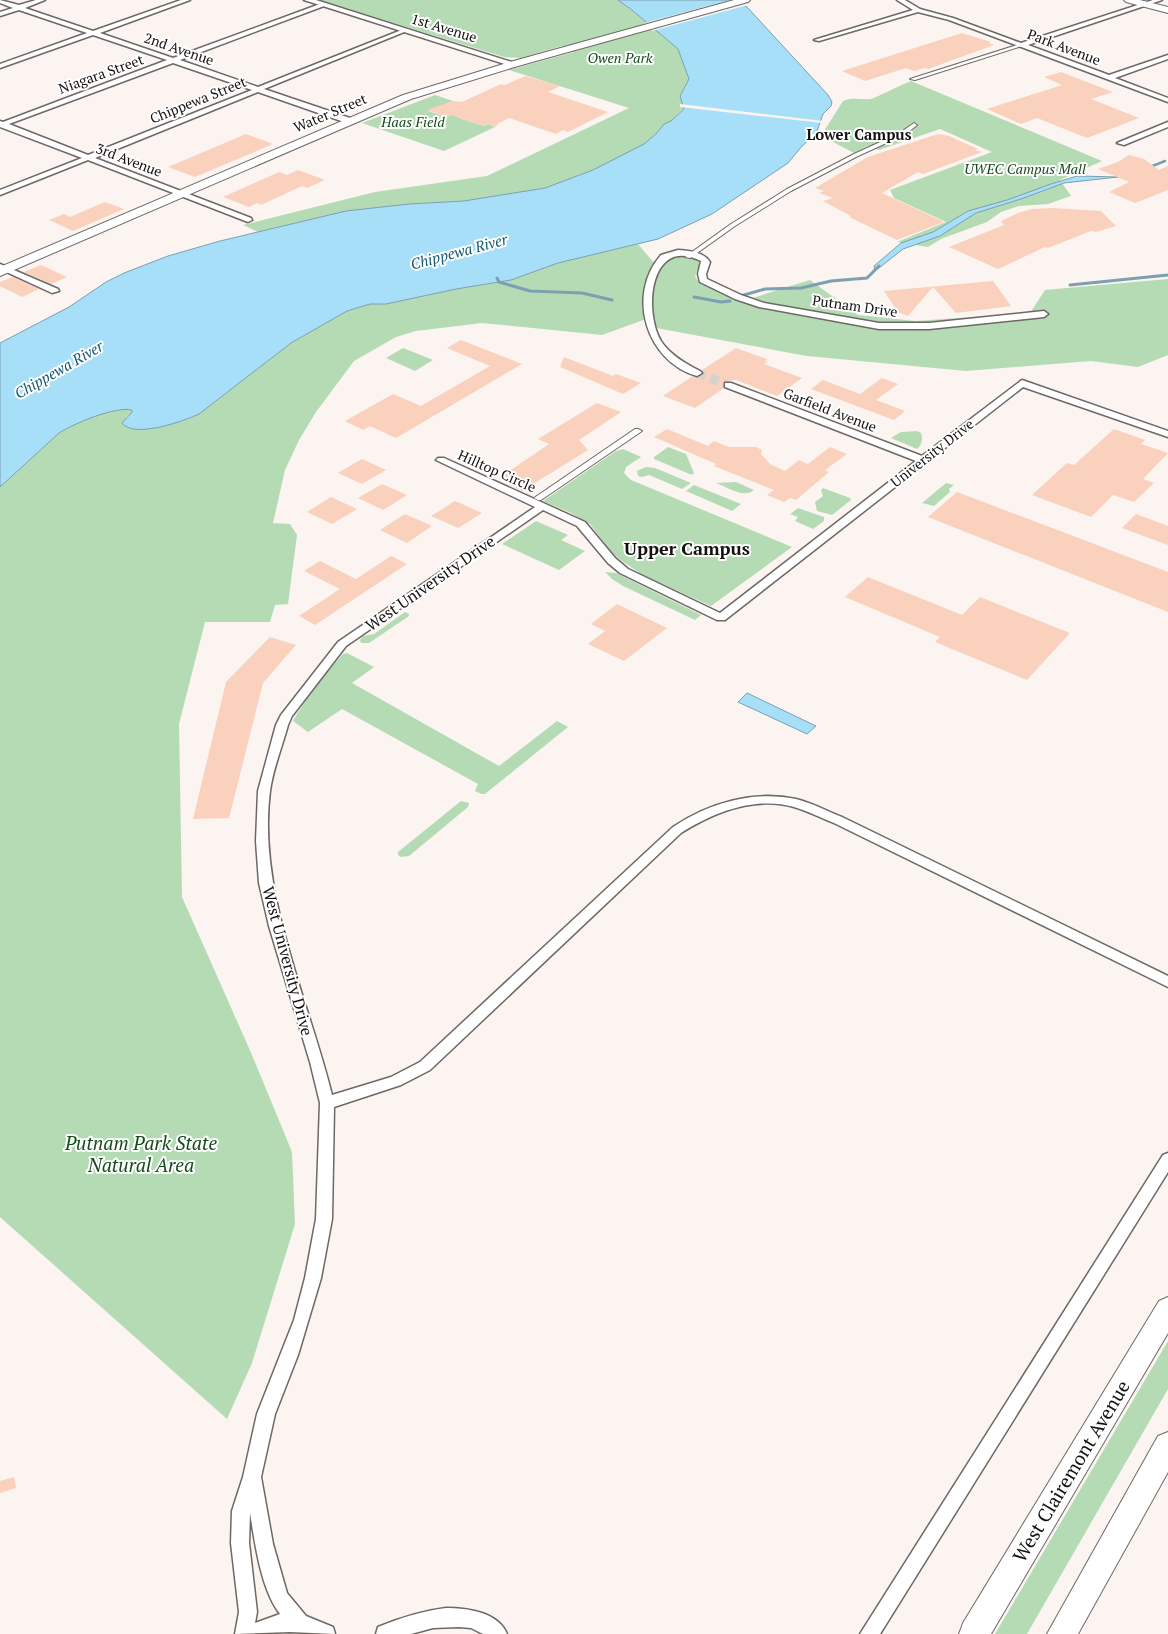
<svg xmlns="http://www.w3.org/2000/svg" width="1168" height="1634" font-family="'PT Serif',serif">
<rect width="100%" height="100%" fill="#fbf4f1"/>
<g fill="#b5dbb5">
<polygon points="319,0 618,0 632,10 678,49 689,79 680,96 684,108 671,121 664,124 656,134 644,145 593,170 545,188 464,201 409,204 346,211 258,232 243,225 375,192 487,176 629,108 509,70 574,52 562,46 521,58 504,57"/>
<path d="M911,81L1102,161L1060,180L1071,196L1048,204L1019,206L1001,212L987,222L941,239L928,247L897,242L946,222L894,198L890,190L992,152L940,129L879,150L868,146L854,153L831,141L824,131L843,101C853,97 861,100 871,99C873,99 903,84 911,81Z"/>
<polygon points="435,95 453,101 428,111 447,117 457,112 459,118 484,126 488,124 495,127 444,151 362,123"/>
<path d="M638,244L654,263L664,265L668,258L682,255L699,259L700,263L695,276L698,281L740,302L810,280L858,315L916,321L1030,313L1045,290L1168,279V355L1138,367L1091,361L966,371L807,356L651,327L649,318L602,335L482,323L416,331L396,337L354,361L316,412L299,440L285,470L273,523L290,524L297,535L288,604L275,605L270,622H205L179,724L182,897L252,1055L292,1152L295,1224L252,1363L227,1419L0,1217V487L59,433C78,421 105,411 128,409L132,410V412L126,417L188,419L199,414L291,343L347,311L370,304H386L456,289L511,280L558,263Z"/>
<polygon points="403,348 433,360 415,371 386,358"/>
<path d="M917,431L921,433C923,439 922,445 917,449L891,438L901,432Z"/>
<polygon points="668,447 686,454 694,473 692,475 654,459 654,457"/>
<polygon points="623,449 641,457 626,467 624,473 631,480 792,547 711,606 643,575 622,561 611,552 590,524 571,513 543,501 616,451"/>
<polygon points="646,467 655,468 691,483 682,489 649,475 642,477 638,476 637,471"/>
<path d="M736,482L754,490C744,499 727,487 716,483Z"/>
<polygon points="946,483 954,485 949,489 950,492 934,506 922,503"/>
<polygon points="694,485 741,504 732,511 686,491"/>
<polygon points="823,488 850,498 851,500 832,515 817,511 815,502 823,496 821,490"/>
<polygon points="798,508 824,517 824,521 813,529 795,521 798,517 790,514"/>
<polygon points="536,521 568,535 561,540 585,551 559,570 502,544"/>
<polygon points="605,572 616,573 701,615 695,620 623,586 612,579"/>
<polygon points="405,612 409,614 409,616 369,643 361,643 360,640 363,636 374,634"/>
<path d="M347,653L374,667L352,683L499,766L557,721L568,727L485,794H481L475,791L478,784L342,709L308,732L293,721C307,696 324,675 343,654Z"/>
<polygon points="461,801 469,803 468,807 409,856 401,857 398,855 398,852"/>
<polygon points="1168,1341 1168,1389 1027,1634 995,1634"/>
</g>
<g fill="#a7def8" stroke="#7ba0b2">
<path d="M618,0H734L747,7L828,95L832,102L831,106L823,114L816,134L802,146L788,163L712,214L658,239L558,263L511,280L456,289L386,304H370L347,311L291,343L199,414C184,421 134,439 122,423L132,412V410C115,406 73,424 59,433L0,487V343L69,307L106,282L124,273L168,256L220,241L346,211L409,204L464,201L545,188L593,170L644,144L656,134L664,124L671,121L684,109L680,96L689,79L678,49L632,10Z"/>
<polygon points="1077,176 1118,177 1064,183 1024,198 976,213 940,236 903,249 879,268 875,270 874,266 901,243 933,232 968,211 1007,200 1051,184"/>
<polygon points="747,693 816,726 807,734 738,702"/>
</g>
<g fill="#fbf4f1">
<polygon points="730,0 740,0 748,5 652,31 644,23"/>
<polygon points="680,104 823,121 822,123 680,107"/>
</g>
<g fill="none" stroke-linecap="round" stroke-linejoin="round">
<polyline stroke="#7ba0b2" stroke-width="2.5" points="1150,167 1165,161"/>
<g stroke="#7ba0b2" stroke-width="3">
<polyline points="497,278 499,282 530,291 582,293 612,300"/>
<polyline points="1070,285 1168,275"/>
<polyline points="744,295 765,289 801,288 831,281 867,278 879,266"/>
<polyline points="694,297 721,302 730,301"/>
</g>
</g>
<g fill="#f9d1bc">
<polygon points="962,33 991,42 989,43 994,45 928,69 925,68 914,71 906,68 865,81 842,71"/>
<polygon points="1061,72 1113,92 1091,99 1139,118 1087,138 1037,118 1021,124 987,109 1062,85 1044,77"/>
<polygon points="525,76 560,86 548,92 608,112 568,132 563,130 556,134 509,118 499,123 495,127 488,124 484,126 451,115 447,117 427,110 453,101 462,102 501,84 505,85"/>
<polygon points="246,134 273,144 195,177 168,167"/>
<polygon points="938,134 949,136 978,149 975,150 982,152 923,174 918,172 882,193 944,222 897,240 849,217 851,216 823,201 833,198 819,193 824,191 815,188 868,157"/>
<polygon points="1129,155 1144,159 1159,170 1168,166 1168,190 1135,203 1109,192 1129,182 1098,169 1118,162"/>
<polygon points="298,170 325,180 307,188 302,186 261,205 257,203 249,207 223,197 279,172 287,175"/>
<polygon points="105,202 124,209 73,231 49,220 64,214 70,217"/>
<polygon points="1053,208 1101,211 1116,226 1096,232 1091,231 1048,248 1045,247 998,269 949,247 1004,225 1001,221 1018,213 1032,209"/>
<polygon points="41,265 67,277 51,284 24,272"/>
<polygon points="13,277 39,289 22,297 0,286 0,282"/>
<polygon points="993,281 1011,306 956,313 933,287 908,316 898,312 884,291"/>
<polygon points="461,340 522,364 396,438 370,426 363,430 345,421 393,394 421,406 490,366 447,348"/>
<polygon points="736,348 767,359 765,361 768,362 764,364 802,378 777,396 736,380 725,381 724,388 695,408 663,396 693,376 698,378 703,375 702,370"/>
<polygon points="564,357 613,376 616,374 641,383 623,394 560,367"/>
<polygon points="882,378 898,384 876,400 905,411 894,420 811,389 823,380 860,394"/>
<polygon points="597,403 621,412 579,440 588,450 522,491 499,478 549,444 538,439"/>
<polygon points="667,429 708,446 714,441 729,447 756,447 762,450 761,454 770,464 785,471 799,460 808,464 830,447 847,454 825,470 829,472 796,500 790,498 784,502 767,495 774,490 714,466 716,464 654,437"/>
<polygon points="1114,429 1145,440 1141,444 1168,453 1143,479 1154,483 1134,502 1113,495 1091,517 1032,495 1067,463 1074,465"/>
<polygon points="362,459 386,470 362,484 338,473"/>
<polygon points="382,484 407,495 383,510 358,498"/>
<polygon points="957,492 1168,572 1168,612 928,517"/>
<polygon points="331,497 357,509 332,524 307,512"/>
<polygon points="455,501 462,504 482,513 458,528 431,516"/>
<polygon points="405,514 432,526 407,543 380,530"/>
<polygon points="1136,514 1168,526 1168,545 1122,528"/>
<polygon points="391,556 407,564 315,625 299,616 340,589 304,571 320,561 356,579"/>
<polygon points="868,577 962,615 980,597 1070,633 1027,680 935,642 940,637 845,597"/>
<polygon points="617,604 667,628 624,661 588,644 605,631 591,624"/>
<polygon points="270,637 296,645 263,683 229,818 193,819 226,682"/>
<polygon points="14,1477 16,1488 0,1493 0,1481"/>
</g>
<g fill="none" stroke-linecap="round" stroke-linejoin="round">
<polyline stroke="#d8d2cf" stroke-width="9" stroke-dasharray="9 5" stroke-linecap="butt" points="697,373 728,385"/>
<g stroke="#6e6865" stroke-width="2">
<g id="pedestrian">
<polygon points="1020,44 1025,45 915,80 910,79"/>
<polygon points="914,123 917,125 916,126 904,135 858,156 791,191 735,226 690,258 685,257 731,224 787,189 854,154 900,133"/>
<polygon points="635,429 638,429 642,431 541,500 538,500 534,498"/>
</g>
</g>
<g stroke="#6e6865" stroke-width="3">
<g id="minor">
<path d="M0,0L19,5L36,0H45L25,8L93,31L181,0H190L100,33L173,58L320,4H324V6L180,60L258,87L404,29L409,30L264,89L353,119V123H347L258,92L95,158L251,218L252,220L248,222L88,160L0,195V190L82,158L0,127V121L3,122L167,60L93,35L0,68V64L87,33L19,10L0,16V12L13,8L0,3ZM173,63L252,90L88,155L9,124Z"/>
<polygon points="897,0 905,0 920,9 953,18 1021,43 1153,0 1162,0 1028,45 1109,75 1168,55 1168,59 1115,78 1168,98 1168,102 949,20 918,12 819,41 814,40 913,10"/>
<polygon points="1168,122 1168,127 1124,145 1117,143"/>
<path d="M678,250C690,251 704,252 710,262L706,274L707,279L741,295L764,303L879,323H929L1044,311L1048,314L1044,317L929,329H879L759,307L735,299L700,282L698,274L701,261C650,235 643,311 661,341C670,355 686,364 700,371L702,373L697,376C646,361 626,295 661,255Z"/>
<polygon points="0,264 58,289 59,291 52,293 0,269"/>
<path d="M1022,380L1168,431V437L1023,387L725,620H717L620,573L608,563L577,526L543,510L346,646L292,716L288,725C282,747 273,769 270,791C257,892 308,998 332,1095L391,1077L420,1062L673,827C709,803 753,790 796,799C812,803 827,811 842,817L1168,976V987L834,823C821,818 808,811 794,807C755,796 714,812 681,833L430,1070L401,1085L334,1107L332,1219L321,1278L298,1355L275,1414L261,1477L273,1544L287,1593L306,1616L333,1627L335,1634L290,1632L235,1634L239,1612L231,1543L232,1511L243,1477L257,1414L294,1320L305,1278L316,1219L320,1103L310,1062L269,926L259,883L256,841L258,791L276,725L281,715L338,642L535,507L436,460L438,458H444L585,522L615,558L628,569L720,613L916,461L725,387V383H731L922,456ZM250,1513C255,1543 261,1590 280,1614L255,1623L257,1612L249,1543Z"/>
<polygon points="1168,1153 1168,1172 880,1634 860,1634 1163,1155"/>
<path d="M446,1608C467,1608 498,1612 507,1634H483L471,1628L459,1627L433,1628L411,1634H376L378,1627C400,1618 422,1611 446,1608Z"/>
</g>
</g>
<g stroke="#6e6865" stroke-width="3">
<polygon id="tertiary" points="304,0 316,0 518,64 511,66"/>
</g>
<g stroke="#6e6865" stroke-width="2">
<g id="secondary">
<polygon points="734,0 750,0 748,2 518,66 411,99 0,276 0,267 403,95 510,62"/>
<polygon points="1124,0 1140,0 1168,7 1168,13 1126,2"/>
</g>
</g>
<g stroke="#6e6865" stroke-width="2">
<g id="primary">
<polygon points="1168,1297 1168,1333 991,1634 959,1634 963,1623 1159,1301"/>
<polygon points="1168,1432 1168,1472 1078,1634 1047,1634 1158,1436"/>
</g>
</g>
<use href="#pedestrian" fill="#fff" fill-rule="evenodd"/>
<use href="#minor" fill="#fff" fill-rule="evenodd"/>
<use href="#tertiary" fill="#fff" fill-rule="evenodd"/>
<use href="#secondary" fill="#fff" fill-rule="evenodd"/>
<use href="#primary" fill="#fff" fill-rule="evenodd"/>
</g>
<g text-anchor="middle" stroke-width="4" stroke-linejoin="round" paint-order="stroke">
<g font-size="14" fill="#131110" stroke="#fff">
<text transform="translate(444 28) rotate(17)" y="5">1st Avenue</text>
<text transform="translate(1064 47) rotate(21)" y="5">Park Avenue</text>
<text transform="translate(179 49) rotate(19)" y="5">2nd Avenue</text>
<text transform="translate(101 74) rotate(-20)" y="5">Niagara Street</text>
<text transform="translate(198 100) rotate(-22)" y="5">Chippewa Street</text>
<text transform="translate(330 113) rotate(-23)" y="5">Water Street</text>
<text transform="translate(129 160) rotate(21)" y="5">3rd Avenue</text>
<text transform="translate(855 306) rotate(8)" y="5">Putnam Drive</text>
<text transform="translate(830 410) rotate(21)" y="5">Garfield Avenue</text>
<text transform="translate(932 453) rotate(-38)" y="5">University Drive</text>
<text transform="translate(497 471) rotate(24)" y="5">Hilltop Circle</text>
</g>
<g font-size="14" font-style="italic" fill="#154b1a" stroke="#fff">
<text x="620" y="63">Owen Park</text>
<text x="413" y="127">Haas Field</text>
<text x="1025" y="174">UWEC Campus Mall</text>
</g>
<g font-size="15" font-weight="bold" fill="#131110" stroke="#fff">
<text x="859" y="140">Lower Campus</text>
</g>
<g font-size="15" font-style="italic" fill="#155973" stroke="#fff">
<text transform="translate(459 252) rotate(-15)" y="5">Chippewa River</text>
<text transform="translate(59 370) rotate(-30)" y="5">Chippewa River</text>
</g>
<g font-size="16" fill="#131110" stroke="#fff">
<text transform="translate(430 583) rotate(-35)" y="6">West University Drive</text>
<text transform="translate(288 961) rotate(75)" y="6">West University Drive</text>
</g>
<g font-size="18" font-weight="bold" fill="#131110" stroke="#fff">
<text x="687" y="555">Upper Campus</text>
</g>
<g font-size="19" font-style="italic" fill="#154b1a" stroke="#fff">
<text x="141" y="1150">Putnam Park State<tspan x="141" dy="22">Natural Area</tspan></text>
</g>
<g font-size="19" fill="#131110" stroke="#fff">
<text transform="translate(1071 1471) rotate(-59)" y="7">West Clairemont Avenue</text>
</g>
</g>
</svg>
